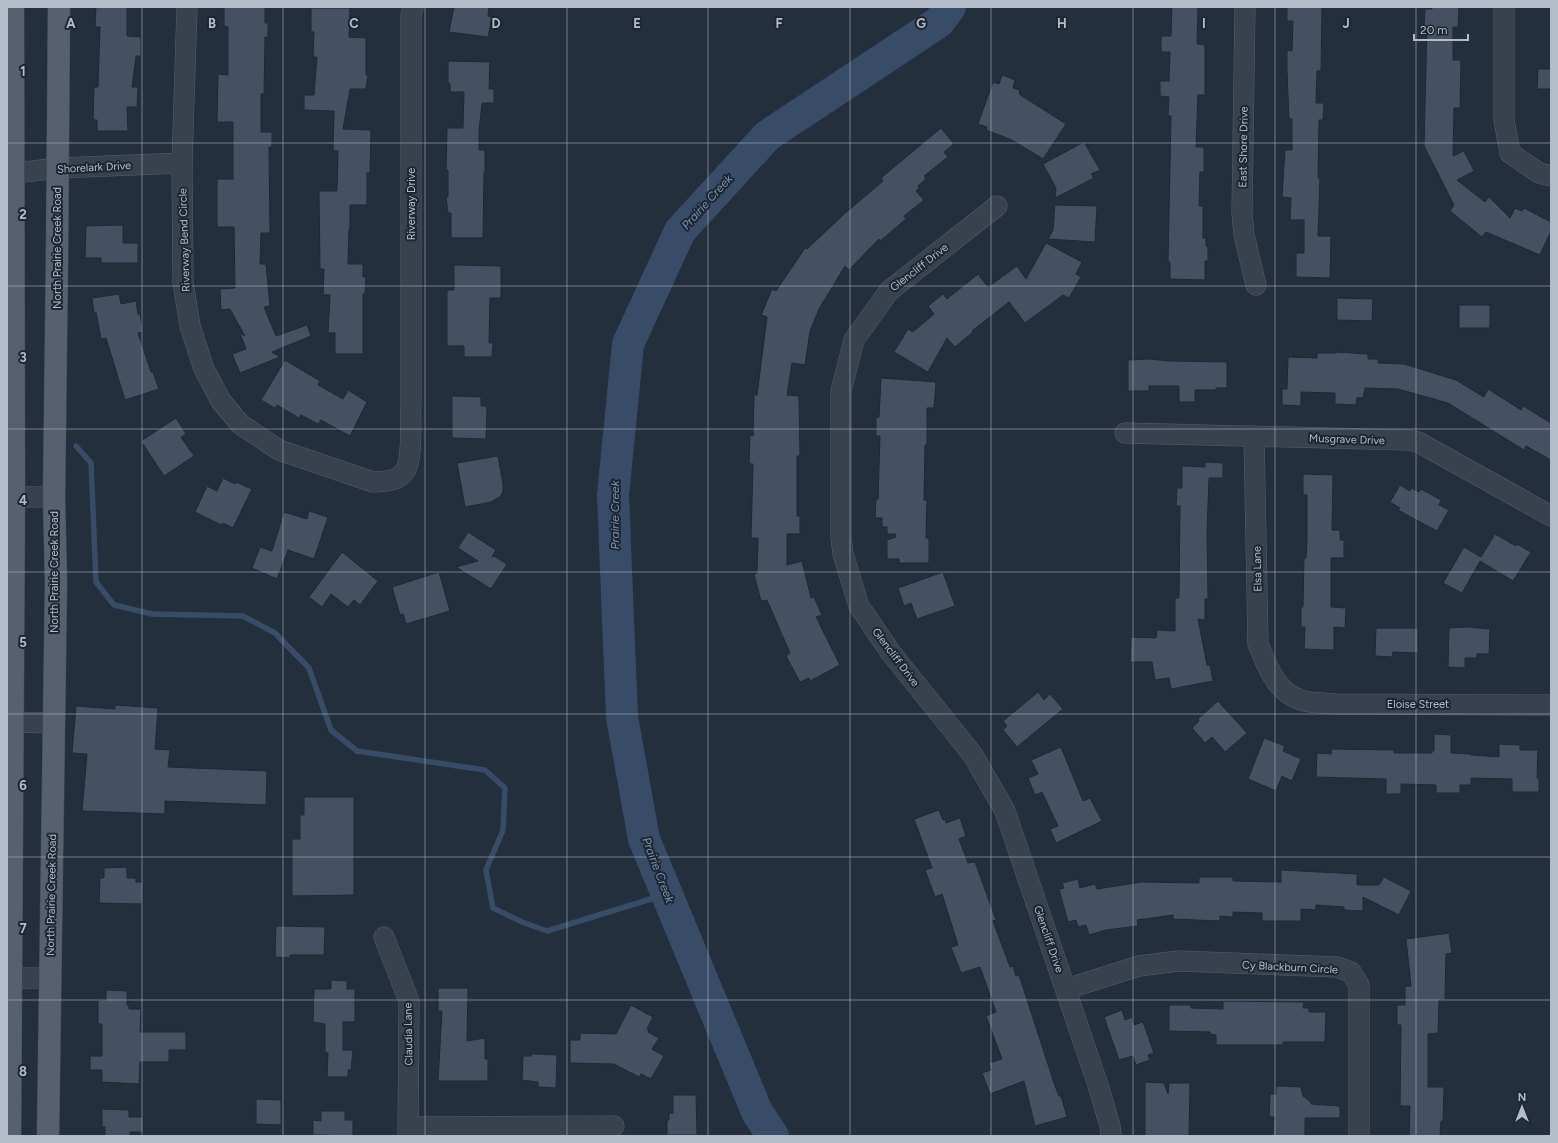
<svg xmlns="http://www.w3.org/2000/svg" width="1558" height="1143" font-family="Figtree,sans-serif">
<rect width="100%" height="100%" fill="#242f3e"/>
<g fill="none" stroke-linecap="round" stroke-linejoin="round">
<polyline stroke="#394c67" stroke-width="5.5" points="76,446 91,463 96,582 114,605 152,614 243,616 275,633 309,668 331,730 357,751 485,770 505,788 503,830 486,870 493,908 522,922 547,931 667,894"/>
<polyline stroke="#394c67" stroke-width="32" points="773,1136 757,1112 644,839 622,717 613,495 628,344 680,231 767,136 939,22 950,7"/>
</g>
<g fill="#455162" stroke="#1f2835">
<polygon points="96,7 127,7 127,36 141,37 141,56 136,56 132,87 138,87 137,107 127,107 128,131 97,131 97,120 93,120 94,87 98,87 100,27 95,27"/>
<polygon points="224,7 265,7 265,23 268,23 268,38 265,37 264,94 261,94 261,132 272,132 272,147 269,147 270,233 261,233 260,264 266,264 270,306 264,307 276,336 307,325 311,336 272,352 280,357 240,373 232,354 246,349 240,333 245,336 230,309 221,310 220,289 235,288 234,227 217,227 217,179 233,179 233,122 217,122 218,74 228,75 228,27 224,26"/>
<polygon points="454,7 489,7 488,16 492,17 488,37 449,32"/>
<polygon points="1172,7 1198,7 1197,44 1205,45 1205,95 1198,95 1196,147 1204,147 1204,172 1200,172 1199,206 1203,206 1203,238 1206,238 1206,246 1208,247 1208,261 1205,261 1205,280 1170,279 1170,262 1168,262 1171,116 1168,116 1169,97 1160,96 1160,81 1169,81 1170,52 1161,52 1161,36 1171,36"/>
<polygon points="1287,7 1322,7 1321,71 1317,71 1316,103 1324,103 1323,120 1319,120 1318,178 1320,178 1318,236 1331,236 1330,278 1296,277 1296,253 1304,253 1304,220 1290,220 1291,198 1282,197 1285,150 1292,150 1292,119 1289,119 1287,71 1287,50 1292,51 1293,21 1287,21"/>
<polygon points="1432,7 1459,7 1458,27 1453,27 1453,60 1461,60 1460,108 1454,108 1453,156 1464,151 1474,171 1457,180 1485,202 1489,197 1510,218 1515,208 1522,211 1524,208 1551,222 1551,231 1540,255 1486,232 1482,237 1450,211 1454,205 1424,146 1427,26 1424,26 1425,9 1432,9"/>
<polygon points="311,8 350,8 349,37 366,38 366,75 368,75 366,89 350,89 343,129 371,130 370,173 367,173 367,205 350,205 350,229 349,229 348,264 363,264 363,277 366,277 365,294 363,294 363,354 335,354 335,333 328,333 330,295 323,295 324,269 320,269 319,191 337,191 338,151 333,151 334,111 304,110 304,95 314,95 317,57 313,57 314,32 311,32"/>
<polygon points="448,61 490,62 489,89 494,89 494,103 482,103 479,131 479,150 485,150 485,172 484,172 483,238 451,238 451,213 448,213 446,197 448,197 448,170 446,170 447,128 463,128 464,92 450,92 450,83 448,83"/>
<polygon points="1538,69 1551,69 1551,89 1537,89"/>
<polygon points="1002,75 1015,80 1013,88 1020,90 1019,94 1066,124 1043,159 1012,140 986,130 987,127 978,124 993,82 999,84"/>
<polygon points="941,128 954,144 944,152 948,157 924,176 926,179 918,186 919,188 916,191 924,200 904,216 906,219 880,241 879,239 849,270 845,266 819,309 810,331 805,365 792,363 787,395 799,396 800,456 797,456 797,516 800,516 800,534 787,534 787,565 802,561 811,598 814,597 822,615 816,617 840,665 810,681 809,678 800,682 786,656 790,653 767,600 761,601 754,574 757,573 758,538 751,538 753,464 749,464 750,435 753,436 754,395 757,395 767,317 761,315 772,289 776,291 805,248 807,249 843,215 883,181 881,178"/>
<polygon points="1084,142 1100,170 1091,174 1094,178 1055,198 1056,188 1043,164"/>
<polygon points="1055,205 1097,206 1095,242 1048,239 1053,230"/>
<polygon points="123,225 123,243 138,243 138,263 101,263 101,258 85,258 86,226"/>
<polygon points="1046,243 1082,262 1076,274 1081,277 1069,298 1063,295 1025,323 1009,302 972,331 973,332 955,347 947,338 928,372 894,352 908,329 913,332 934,314 928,306 943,294 947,299 978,274 988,287 1017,266 1026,279"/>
<polygon points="454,265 501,266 501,298 490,298 489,343 493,343 492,357 464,357 464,346 447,346 447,290 454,290"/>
<polygon points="119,294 121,304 136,301 138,314 140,314 143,332 138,333 151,372 153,372 159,389 125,400 106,338 101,339 96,312 94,313 92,298"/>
<polygon points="1337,298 1373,299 1372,321 1337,320"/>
<rect x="1459" y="305" width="31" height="23"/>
<polygon points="1336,352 1368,354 1368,359 1378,359 1378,363 1404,364 1456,380 1484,397 1488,389 1521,410 1523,406 1551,423 1551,460 1526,446 1524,450 1448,403 1398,389 1365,388 1363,398 1357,398 1356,405 1335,404 1335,393 1301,392 1301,406 1282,405 1282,389 1287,389 1288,357 1317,358 1317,353 1336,353"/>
<polygon points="1149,359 1170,361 1227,362 1227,388 1216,388 1216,390 1195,390 1195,402 1179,402 1179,386 1149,386 1149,391 1128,391 1128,360"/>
<polygon points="285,360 320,381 318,385 343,399 348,390 367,402 350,436 321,420 318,424 301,415 299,418 277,405 275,408 261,400"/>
<polygon points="881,378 936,382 934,408 927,408 927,445 925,445 924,500 927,500 926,538 929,538 929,563 899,563 899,559 887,559 887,540 896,537 895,534 887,534 887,527 882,527 882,518 875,518 876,499 878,499 880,436 876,436 876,417 879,417"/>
<polygon points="452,396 481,397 481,406 487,406 486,439 452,438"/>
<polygon points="176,418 186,434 181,437 194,456 164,476 141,441"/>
<polygon points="498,456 503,484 503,491 501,496 491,502 465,507 457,463"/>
<polygon points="1205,462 1223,463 1223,478 1209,478 1207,532 1208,599 1205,599 1205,620 1198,619 1207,665 1210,665 1213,681 1171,689 1169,678 1155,680 1152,662 1130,662 1131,637 1156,638 1157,630 1175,631 1175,598 1179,598 1180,506 1176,506 1177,488 1182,488 1182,466 1205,467"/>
<polygon points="1303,474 1333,475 1332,530 1340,530 1340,540 1344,540 1344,558 1331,558 1331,607 1346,608 1345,628 1334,627 1334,650 1304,649 1305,627 1301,627 1301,607 1303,607 1304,558 1306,558 1307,539 1307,495 1303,495"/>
<polygon points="223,478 235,484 236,482 252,489 233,528 223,523 221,525 195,512 207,486 217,491"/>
<polygon points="1400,485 1410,491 1411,488 1419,492 1421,489 1441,500 1439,505 1449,510 1437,531 1398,510 1400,508 1390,502"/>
<polygon points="309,511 328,517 314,559 288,550 277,579 252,568 260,547 272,551 284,512 307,519"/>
<polygon points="468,532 496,550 492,557 494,556 507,564 491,589 456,567 478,561 458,548"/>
<polygon points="1495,534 1516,546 1517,544 1531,552 1513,581 1480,561 1462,593 1443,583 1464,547 1481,557"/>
<polygon points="342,552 378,581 360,605 354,600 348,607 331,594 322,607 309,597"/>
<polygon points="439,572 450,611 406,624 403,614 400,615 392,587"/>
<polygon points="943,572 955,606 917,619 911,603 904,606 898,588"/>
<polygon points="1468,627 1490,629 1489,654 1477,654 1477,658 1465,658 1465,668 1448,667 1449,628"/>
<polygon points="1376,628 1418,628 1418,653 1393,652 1392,657 1375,656"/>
<polygon points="1038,692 1044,700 1050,694 1063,709 1017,747 1003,730 1007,726 1003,721"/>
<polygon points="1218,701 1247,733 1225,752 1212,737 1205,743 1192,728 1199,721 1198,719"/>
<polygon points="115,705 158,708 155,749 170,750 168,767 267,771 266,805 165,801 165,814 82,811 87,754 72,753 76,706 115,709"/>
<polygon points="1434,734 1451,735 1451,753 1471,754 1471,755 1499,757 1499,744 1520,745 1520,750 1538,750 1537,778 1539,778 1539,792 1512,792 1512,779 1471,778 1471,785 1460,785 1460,793 1436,793 1436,785 1401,784 1401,794 1386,794 1386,779 1316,777 1317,753 1331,754 1332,749 1394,750 1394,753 1432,753 1432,751 1434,751"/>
<polygon points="1264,738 1285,746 1283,751 1301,759 1292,781 1282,776 1276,791 1248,779"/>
<polygon points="1061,747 1083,801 1090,798 1102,821 1056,843 1050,829 1058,826 1042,792 1035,795 1028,778 1038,774 1031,760"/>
<polygon points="304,797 354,797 354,895 292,896 292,839 300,839 300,815 304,815"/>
<polygon points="939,810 943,820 945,819 946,823 960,818 966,836 959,839 968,863 975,862 996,920 993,921 1010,967 1013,966 1016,976 1019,975 1055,1086 1059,1096 1061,1096 1067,1117 1035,1126 1024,1081 990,1094 982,1073 991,1070 989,1063 1002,1059 986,1016 996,1012 980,967 961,973 951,947 958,945 942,894 935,897 925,870 932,868 914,819"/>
<polygon points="127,867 127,878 136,878 136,882 143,882 142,904 99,903 100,878 104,878 104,868"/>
<polygon points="1281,870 1357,874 1357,885 1379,885 1384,877 1411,891 1399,915 1363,897 1363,911 1344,910 1344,907 1316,905 1316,910 1301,909 1301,921 1262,921 1262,913 1233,912 1233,917 1220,916 1220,921 1173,919 1173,915 1137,920 1138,926 1106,930 1089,935 1086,925 1078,927 1076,920 1068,922 1059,889 1064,888 1062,883 1078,879 1080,888 1095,884 1097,889 1142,882 1199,883 1199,877 1233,877 1233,881 1281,882"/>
<polygon points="276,926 325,927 324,955 290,955 290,958 275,957"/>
<polygon points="1449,933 1452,953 1446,954 1445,1000 1439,1000 1438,1033 1428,1034 1428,1087 1444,1087 1443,1121 1441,1121 1440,1136 1409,1136 1410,1106 1400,1106 1401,1025 1397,1025 1397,1005 1405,1005 1405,986 1411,986 1406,939"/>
<polygon points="331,980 347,981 347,989 355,989 355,1022 343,1022 343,1050 353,1050 351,1070 348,1070 348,1077 327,1077 328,1053 325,1053 325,1024 313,1022 314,989 331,989"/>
<polygon points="438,988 468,988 467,1041 485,1038 485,1059 488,1059 488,1081 438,1081 442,1011 438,1011"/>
<polygon points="106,990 127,991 127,1005 129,1005 129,1009 141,1009 140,1032 186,1032 186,1050 169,1050 169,1062 140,1062 139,1084 102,1082 102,1070 90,1070 90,1056 102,1056 102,1024 98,1024 98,1000 106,1000"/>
<polygon points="1223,1001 1304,1002 1303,1008 1309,1008 1309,1012 1326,1012 1325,1042 1283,1042 1283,1045 1216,1045 1216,1035 1210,1034 1210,1032 1169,1031 1169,1005 1191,1005 1191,1008 1223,1009"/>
<polygon points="631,1005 653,1017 647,1029 649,1030 648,1032 659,1038 652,1049 664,1056 651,1079 641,1074 639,1077 614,1064 570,1063 570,1040 580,1040 580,1033 616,1034"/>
<polygon points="1122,1010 1125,1020 1132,1017 1134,1025 1143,1022 1154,1053 1148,1055 1150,1060 1136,1065 1133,1056 1119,1060 1104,1017"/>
<polygon points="531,1054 557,1055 556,1088 538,1087 538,1082 522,1080 523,1056 531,1056"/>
<polygon points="1145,1082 1164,1083 1168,1094 1169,1083 1190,1083 1189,1136 1145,1136"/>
<polygon points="1276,1086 1301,1087 1303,1096 1311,1102 1311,1104 1340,1106 1340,1118 1305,1118 1305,1136 1273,1136 1274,1117 1269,1117 1270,1094 1276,1094"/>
<polygon points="673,1095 696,1095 697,1135 667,1135 667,1120 669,1120 669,1113 673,1113"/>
<polygon points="256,1099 281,1100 281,1125 256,1124"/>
<polygon points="102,1109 129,1110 129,1117 143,1117 143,1132 130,1132 130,1136 105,1136 105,1127 102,1127"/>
<polygon points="321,1111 345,1111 345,1120 353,1120 353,1136 313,1135 313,1120 321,1121"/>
</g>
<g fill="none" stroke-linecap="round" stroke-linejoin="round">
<g stroke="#565f6c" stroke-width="21">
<g id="minor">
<path d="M187,7L182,163L183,282L190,326L204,369L221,401L240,424L279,450L373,482C385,482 400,481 406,469C413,456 410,417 411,401V15L413,7"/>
<polyline points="1245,7 1242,213 1244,235 1256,285"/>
<polyline points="1504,7 1504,120 1510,153 1539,173 1551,176"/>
<polyline points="7,174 58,168 182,163"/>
<polyline points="997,206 889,291 854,340 841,391 841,538 843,554 859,606 891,653 973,755 1005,811 1098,1085 1110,1126 1111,1136"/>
<polyline points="1125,433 1408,440 1418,442 1551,516"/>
<path d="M1254,436L1258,644C1268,669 1278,697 1309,702C1317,703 1325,703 1334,704L1551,705"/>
<polyline points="7,497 54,497"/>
<polyline points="7,722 53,723"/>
<polyline points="384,937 409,1001 408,1136"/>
<polyline points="7,978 50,978"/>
<polyline points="1066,989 1139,966 1178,961 1337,967 1351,972 1359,985 1359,1136"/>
<polyline points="409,1127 614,1126"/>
</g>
</g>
<g stroke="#414a57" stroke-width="23">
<g id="major">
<polyline points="10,1136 14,497 13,7"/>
<polyline points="48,1136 56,582 54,497 57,257 59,7"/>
</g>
</g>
<use href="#minor" stroke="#38414e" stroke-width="20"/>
<use href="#major" stroke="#56606e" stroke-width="22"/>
</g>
<path fill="none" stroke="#b4bcc9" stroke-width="1" stroke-opacity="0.55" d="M142,7V1136M283,7V1136M425,7V1136M567,7V1136M708,7V1136M850,7V1136M991,7V1136M1133,7V1136M1275,7V1136M1416,7V1136M7,143H1551M7,286H1551M7,429H1551M7,572H1551M7,714H1551M7,857H1551M7,1000H1551"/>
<g text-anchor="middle" stroke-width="4" stroke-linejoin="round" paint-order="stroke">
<g font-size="11" fill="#b4bcc9" stroke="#1d2633">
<text transform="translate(1243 147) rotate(-89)" y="4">East Shore Drive</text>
<text transform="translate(94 167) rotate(-3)" y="4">Shorelark Drive</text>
<text transform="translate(411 204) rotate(-90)" y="4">Riverway Drive</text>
<text transform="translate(184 240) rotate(-92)" y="4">Riverway Bend Circle</text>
<text transform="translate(57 248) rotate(-90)" y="4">North Prairie Creek Road</text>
<text transform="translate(919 267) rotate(-38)" y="4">Glencliff Drive</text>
<text transform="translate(1347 439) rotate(2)" y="4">Musgrave Drive</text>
<text transform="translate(1257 569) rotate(-91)" y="4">Elsa Lane</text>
<text transform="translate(54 572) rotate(-90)" y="4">North Prairie Creek Road</text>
<text transform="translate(896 657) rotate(53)" y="4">Glencliff Drive</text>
<text x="1418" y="708">Eloise Street</text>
<text transform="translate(51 895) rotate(-89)" y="4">North Prairie Creek Road</text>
<text transform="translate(1049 939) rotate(71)" y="4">Glencliff Drive</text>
<text transform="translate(1290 967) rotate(3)" y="4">Cy Blackburn Circle</text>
<text transform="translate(408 1034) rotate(-91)" y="4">Claudia Lane</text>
</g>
<g font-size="12" font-style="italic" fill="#7c92b1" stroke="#1d2633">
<text transform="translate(707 202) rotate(-48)" y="4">Prairie Creek</text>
<text transform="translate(615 515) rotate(-90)" y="4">Prairie Creek</text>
<text transform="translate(658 870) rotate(69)" y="4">Prairie Creek</text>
</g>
</g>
<g font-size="13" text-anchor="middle" font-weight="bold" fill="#b4bcc9" stroke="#1d2633" stroke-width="4" stroke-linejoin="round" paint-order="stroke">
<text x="71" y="28">A</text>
<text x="212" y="28">B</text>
<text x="354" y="28">C</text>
<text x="496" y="28">D</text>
<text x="637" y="28">E</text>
<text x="779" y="28">F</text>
<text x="921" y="28">G</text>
<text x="1062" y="28">H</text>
<text x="1204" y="28">I</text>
<text x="1346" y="28">J</text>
<text x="23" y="76">1</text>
<text x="23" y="219">2</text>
<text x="23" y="362">3</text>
<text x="23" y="505">4</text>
<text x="23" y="647">5</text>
<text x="23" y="790">6</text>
<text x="23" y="933">7</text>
<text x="23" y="1076">8</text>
</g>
<rect width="1558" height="1143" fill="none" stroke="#b4bcc9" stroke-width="16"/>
<g transform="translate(1522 1107)" stroke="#1d2633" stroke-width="3" paint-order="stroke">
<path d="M0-3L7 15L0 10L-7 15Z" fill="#b4bcc9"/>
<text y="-6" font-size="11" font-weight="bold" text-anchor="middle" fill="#b4bcc9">N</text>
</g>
<path d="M1414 34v6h54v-6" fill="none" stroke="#b4bcc9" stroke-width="2"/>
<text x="1420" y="34" font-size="12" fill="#b4bcc9" stroke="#1d2633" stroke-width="3" paint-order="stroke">20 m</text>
</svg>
